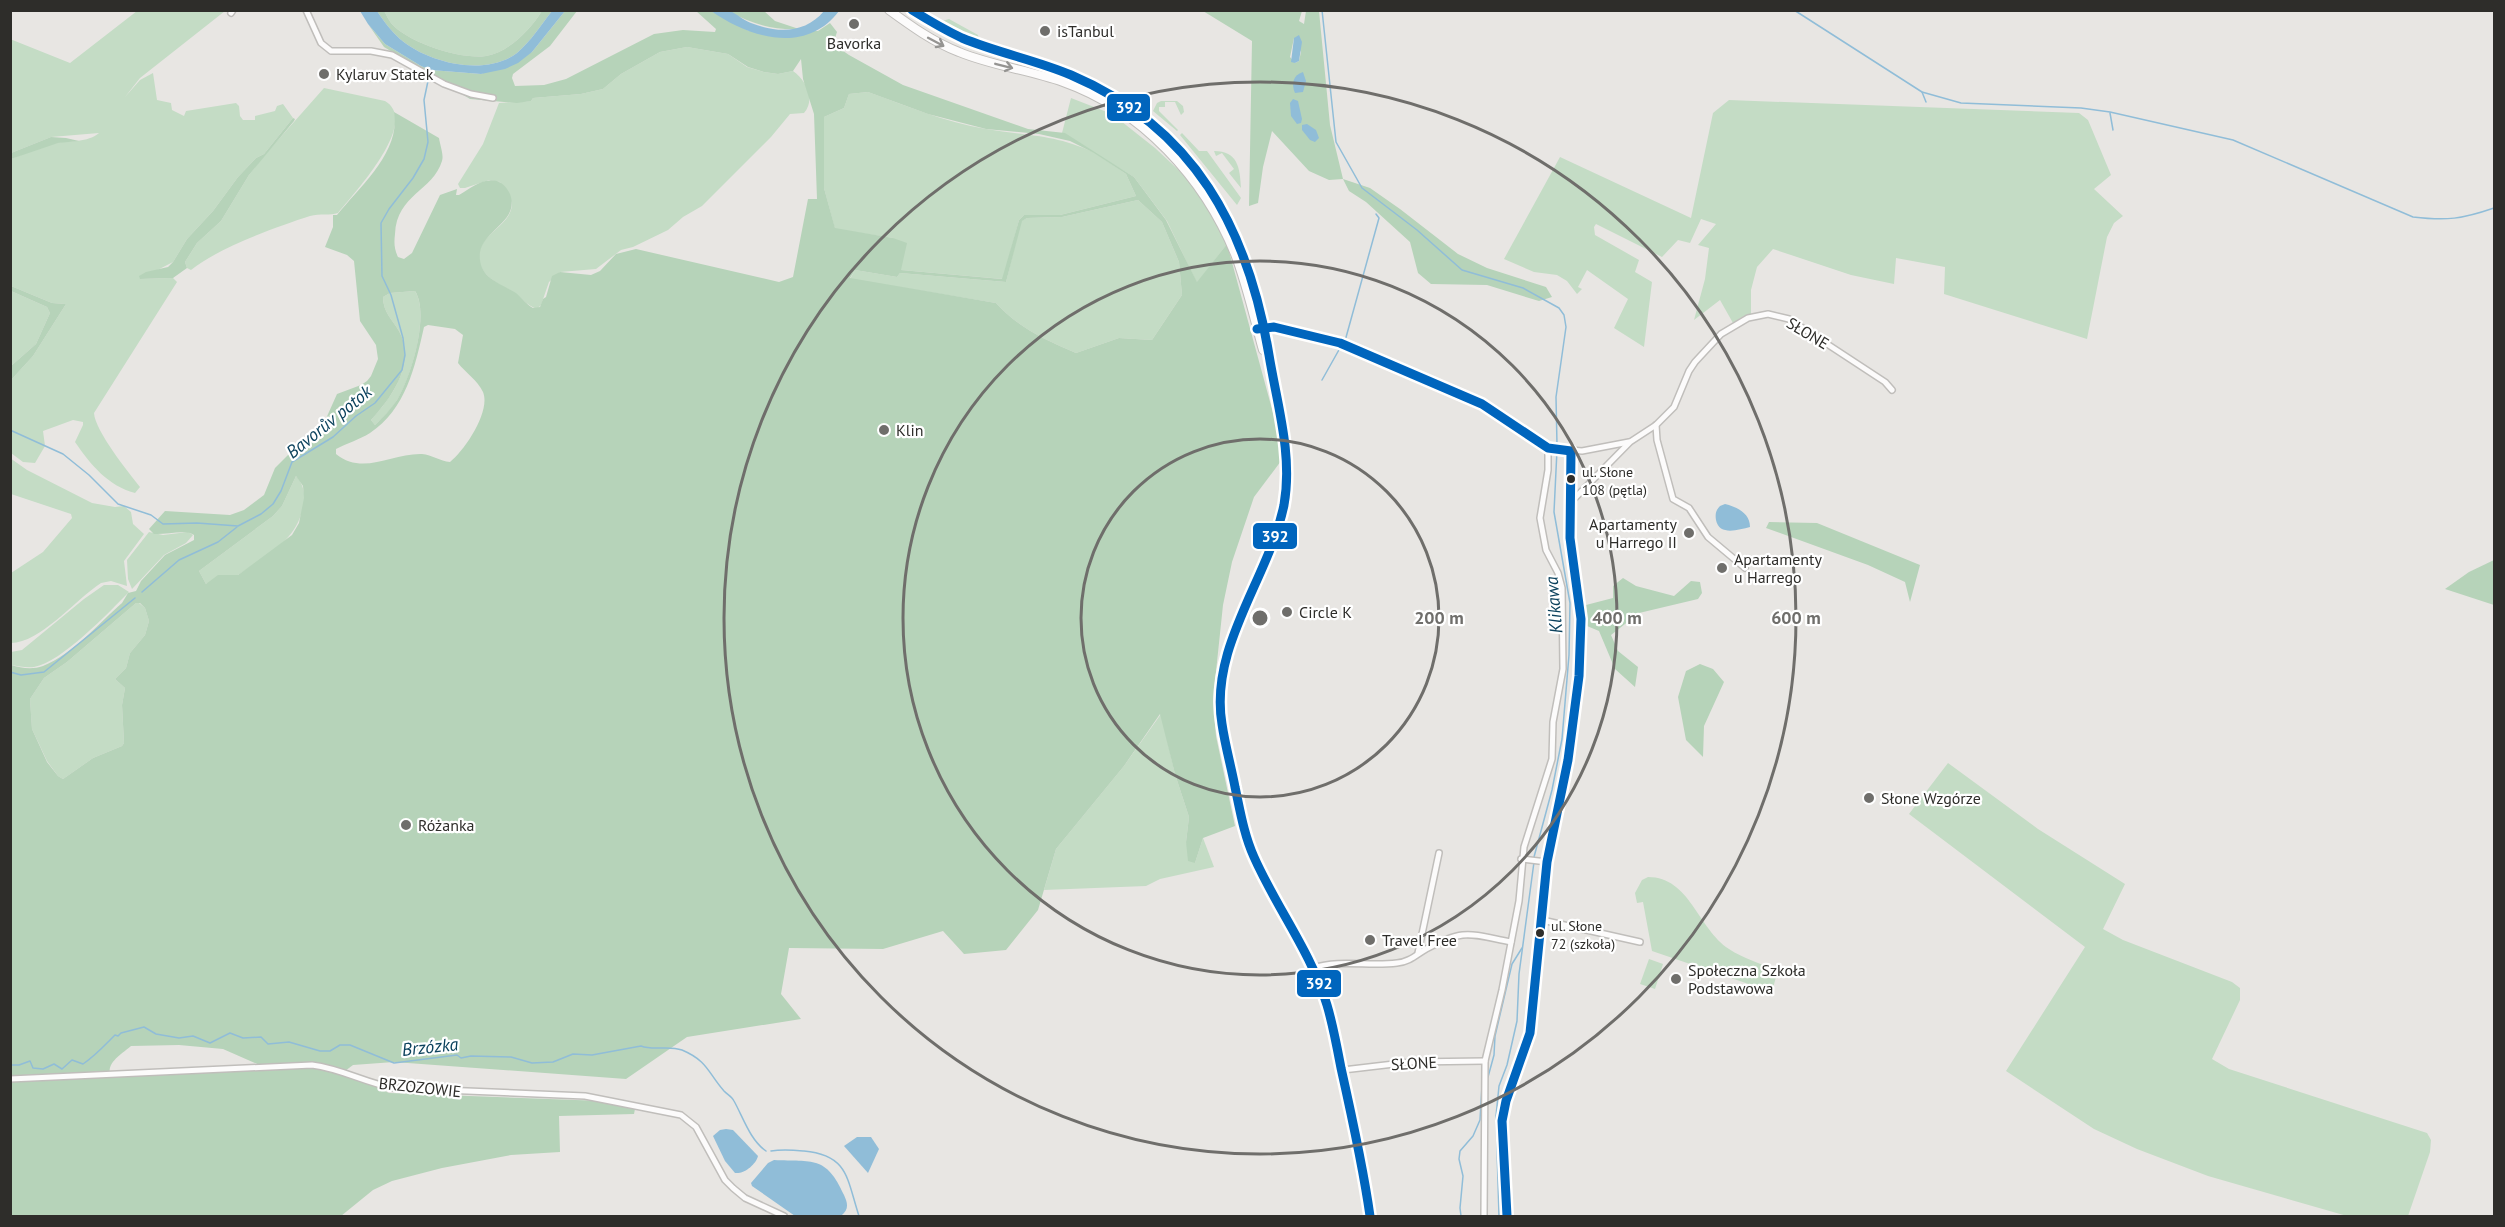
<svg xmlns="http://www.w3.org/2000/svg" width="2505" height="1227" font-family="'PT Sans',sans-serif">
<rect width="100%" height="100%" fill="#e8e6e3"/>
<g fill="#c4dcc5">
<path d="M137,11H225L140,78L125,97L140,80L153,73L157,100L171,103L172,110L184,116L186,111L236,103L239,106L240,116L243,120H255V116L275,111L277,106L283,104L293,118L264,154L256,158L238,177L213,211L187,239L173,262L140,279L173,278L177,282L94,413C95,431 129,473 140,487L135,493C108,486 90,464 75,442L83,425V422L73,420L43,431L45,446L35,463L23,462L11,453V380L33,356L66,304L52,303L11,286V159C26,153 41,146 57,143C71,140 87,143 99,133L51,137L11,153L10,39L70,63Z"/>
<path d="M384,11H542C530,30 509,52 486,56C460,60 407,42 391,23C388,19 386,14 384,11Z"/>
<polygon points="949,19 978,35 979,40 939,22"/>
<path d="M687,47L728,54L747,67L764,72L778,74L793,71C806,80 816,99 804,113L790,114L771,137L702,206L683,217L668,230L633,247L621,250L596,269L560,272L549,282L541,305L537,309C527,306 520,296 510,290C497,283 480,275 479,258C478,233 512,227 512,203L500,182L489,180L465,188H460L458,184L483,144L499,103L531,101L533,98L581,94L603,89L621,74L660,52Z"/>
<path d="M324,88L385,101C421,122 353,194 338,213C330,216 320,213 310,216C276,227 218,248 191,270L187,268L185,262L197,243L221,221L249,175L263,157Z"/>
<path d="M868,92C907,106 945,122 986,129C1027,136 1054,134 1093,152L1062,133L1071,98L1112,114L1155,148L1185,176L1211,213L1227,244L1197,283L1167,221L1134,177L1098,155L1126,174L1136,196L1060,215H1024L1019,220L1003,279L901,270L893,238L835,229L824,188V117L844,108L849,94Z"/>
<polygon points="1729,100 2079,113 2088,120 2111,175 2094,189 2123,216 2114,223 2107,237 2087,339 1944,294 1945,267 1896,258 1894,284 1851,275 1773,249 1757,267 1751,290 1751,315 1742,317 1733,323 1720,300 1694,320 1705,279 1709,248 1698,245 1716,224 1701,219 1690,243 1678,240 1662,257 1596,224 1594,227 1595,235 1639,260 1635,272 1652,282 1644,347 1614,328 1628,299 1587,270 1578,287 1582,289 1577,294 1567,281 1557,275 1534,272 1504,259 1560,157 1691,218 1713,113"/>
<polygon points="1161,101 1177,101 1183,106 1184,112 1181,115 1175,102 1165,102 1165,107 1159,107 1159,111 1178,130 1177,131 1153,111 1157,103"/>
<polygon points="1182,133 1199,151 1207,151 1241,198 1237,205 1180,135"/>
<path d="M1214,151C1238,151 1240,168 1241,188L1229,173L1234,169L1222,153L1216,156Z"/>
<path d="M1138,200L1162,222L1179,262L1182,295L1152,340L1119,338L1076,353C1044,339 1020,329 996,303L850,279L855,270L897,277L900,273L1006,282L1021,221L1027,218L1062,217Z"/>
<polygon points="11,291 47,307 50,313 36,344 11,366"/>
<path d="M415,291C430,314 411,378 397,400C391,410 383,417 375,425L371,420C392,397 417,362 399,331C392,319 383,312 383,297L390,293Z"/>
<path d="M10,458L27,470L92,503L115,507L124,506L131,512L133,524L144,534L124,561L127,586L111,581L101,583C75,600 40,643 11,643V573L43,552L72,518L71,514L11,494Z"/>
<path d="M296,476C303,483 305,493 304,502C299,540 267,555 238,575L227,576L206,584L199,571L273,516L282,506Z"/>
<polygon points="149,532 163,535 188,532 193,535 186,543 164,555 132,589 128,579 127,560"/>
<path d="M104,585H118L129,592C108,613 62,662 34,667C26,668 18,666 11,665V652L22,650L84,599Z"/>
<polygon points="136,603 139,603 145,608 149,621 145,635 130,653 126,668 115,679 125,688 122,705 124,743 122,746 93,758 63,779 58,776 47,761 32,729 30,699 44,678 67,662"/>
<polygon points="1161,714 1175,774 1189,817 1186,842 1195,863 1203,838 1214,867 1160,879 1146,886 1044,890 1056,849 1124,766"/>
<polygon points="1948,763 2038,829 2125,884 2103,929 2123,940 2232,982 2240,988 2240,1000 2212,1059 2229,1069 2427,1133 2431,1140 2430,1152 2408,1216 2347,1216 2208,1176 2137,1149 2094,1129 2006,1071 2085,947 1909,814"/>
<path d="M1648,877C1690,877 1698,929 1729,949C1742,958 1760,963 1775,970L1777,973L1772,992L1652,951L1643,902L1637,903L1635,893L1642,880Z"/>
<polygon points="1649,959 1663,964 1655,989 1640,984"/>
</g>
<g fill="#b6d3b9" fill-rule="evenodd">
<path d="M377,11H384C386,14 388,19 391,23C407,42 460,60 486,56C509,52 530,30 542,11H552C541,25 531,41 517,53C485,77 428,63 400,39C391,31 383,20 377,11Z"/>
<path d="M565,11H577L550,46L513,74L512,78L515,86L544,85L566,79L654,34L683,30L715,32L716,29L696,11H711L749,31H818L830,23L837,32L833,44L849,55L903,85L1028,129L1065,133L1134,177L1166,220L1197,282L1227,244L1275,420L1281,461L1254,497L1232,562L1223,605L1213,700L1216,736L1235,826L1203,838L1195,863L1188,861L1186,842L1189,817L1175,774L1160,714L1124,766L1056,849L1038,910L1006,950L964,954L943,931L883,949L789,948L781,994L801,1019L687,1037L626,1079L394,1062L353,1065L345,1071L389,1093L603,1101L635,1109L634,1114L559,1116L560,1152L511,1155L442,1168L392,1181L373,1190L341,1216H11V665C21,668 32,670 43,666C73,654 98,624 122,603L128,593L136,591L141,581L165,555L194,540V535C186,529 166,535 154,534L149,529L165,511L230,515L244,510L264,495L275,468L294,449L320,432L337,394L361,385L367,381L371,376L378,359L376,345L360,321L354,261L347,255L325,247L333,227V215H337C360,186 401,152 394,112L439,138C440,145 444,155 442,161C433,191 397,194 395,234C394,242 394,249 398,257L404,259L412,253L440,195L457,189L456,195H459C471,188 483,177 497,181C503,183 507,188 510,194C521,224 476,231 480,260C482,279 502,284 516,293C522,298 526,304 533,308L540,307L543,299L546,297L552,276L560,272L591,275L600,271L616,254L636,249L779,282L793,277L808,199H817L814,114L803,79L801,59L793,71L778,74L764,72L748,67L728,54L687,47L660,52L621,74L603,89L581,94L533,98L531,101L517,103L470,99L384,47L368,24L385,44L421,66L431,70L481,74L532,52ZM868,92L928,114L986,129L1039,134L1070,141L1094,153L1126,174L1136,196L1060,215H1024L1019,220L1002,279L901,270L907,243L893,238L835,228L824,188V117L844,108L849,94ZM1138,200L1162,222L1179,262L1182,295L1152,340L1119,338L1076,353C1044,339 1020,329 996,303L850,278L855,270L897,277L900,273L1006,282L1022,221L1027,218L1062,217ZM415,291C430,314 411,377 397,400C391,409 383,417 375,425L371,420C392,397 417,362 399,331C392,319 383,312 383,297L390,293ZM428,325L455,329L463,335L458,363C465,372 478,381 483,392C491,411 465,450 450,462C440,461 432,455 422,454C392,453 363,476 336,454V449C347,443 359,440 370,433C406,409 415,367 424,327ZM296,476L303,486L304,498L299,523L292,535L238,575H218L206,584L199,571L273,516L282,506ZM136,603H140L145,608L149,621L145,635L130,653L126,668L115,679L125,688L122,705L124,743L122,746L93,758L63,779L58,776L47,762L32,729L30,699L44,678L67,662ZM179,1045L223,1049L262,1066L110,1074C107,1062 123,1053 131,1046Z"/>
<path d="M728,11H764L775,21L799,29C772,30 752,24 728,11Z"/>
<path d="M1203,11H1302L1299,21L1304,24L1306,11H1319L1330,125L1343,179L1370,188L1400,209L1458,254L1487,268L1546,287L1552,297L1539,301L1487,285L1431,284L1418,273L1410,242L1366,202L1349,191L1343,179L1329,180L1309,171L1272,131L1263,167L1258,203L1249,206L1252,41ZM1294,38L1301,52L1299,61L1295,63L1290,57Z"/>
<polygon points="293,118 295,119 294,121 249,175 221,221 197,243 185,262 187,268 173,278 140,279 139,276 146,272 168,267 173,262 187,239 213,211 238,177 256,158 264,154"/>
<polygon points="51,137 66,138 79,141 58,143 11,159 11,153"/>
<polygon points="11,286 52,303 66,304 33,356 11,380 11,366 36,344 50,313 47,307 11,291"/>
<polygon points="1769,522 1817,523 1920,565 1910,602 1905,582 1868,565 1766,528"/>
<polygon points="2494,560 2494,605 2445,589 2469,572"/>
<polygon points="1623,578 1636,586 1674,596 1691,581 1700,582 1702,593 1698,599 1639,613 1611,635 1618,651 1638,667 1635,687 1615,669 1599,631 1587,626 1586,605 1613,598 1613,586"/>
<polygon points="1700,664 1713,669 1724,682 1704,726 1703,757 1686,740 1678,697 1686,671"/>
</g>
<g fill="#90bdd8">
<path d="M360,11H377C383,20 391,31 400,39C428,63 485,77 517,53C531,41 541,25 552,11H565L532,52L518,63L505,69L481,74L431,70L421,66L385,44L368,24Z"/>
<path d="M711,11C717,10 724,9 730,11C737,14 743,20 751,23C777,33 805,34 824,11H839C806,55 750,38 711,11Z"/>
<polygon points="1299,35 1302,42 1299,61 1295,63 1291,62 1294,38"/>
<path d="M1303,72L1306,81L1303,92L1295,93C1291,84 1293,75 1303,72Z"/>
<polygon points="1293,99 1298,101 1302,119 1301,123 1297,124 1291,116 1290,103"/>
<polygon points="1307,124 1316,130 1319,138 1315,142 1310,140 1302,130 1302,125"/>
<path d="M1725,504C1737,507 1750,513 1750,527C1738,530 1719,536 1716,520C1715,514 1716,510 1720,506Z"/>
<path d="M726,1129L733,1130L758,1156C756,1164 745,1174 735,1173L725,1161L713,1136L720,1130Z"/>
<polygon points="857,1137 871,1137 879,1149 868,1173 844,1146"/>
<path d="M774,1160C813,1162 826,1155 844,1195C848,1204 849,1209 841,1216H795L752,1186L751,1183L768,1163Z"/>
</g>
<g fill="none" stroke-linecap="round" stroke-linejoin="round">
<g stroke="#90bdd8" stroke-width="1.5">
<polyline points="1322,10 1336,142 1362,188 1417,230 1462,270 1523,288 1559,308 1564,315 1566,327 1556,397 1557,445"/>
<path d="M1794,10L1922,92L1961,103L2081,108L2110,112L2233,140L2413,217C2447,221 2462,219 2494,208"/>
<polyline points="1922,92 1926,102"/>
<polyline points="2110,113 2113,130"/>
<polyline points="1345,341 1379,218 1376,214"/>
<polyline points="1322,380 1340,348"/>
<polyline points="10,430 63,454 89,475 118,504 151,515 163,524 197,523 238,526 261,514 273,504 281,491 292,462 333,437 356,416 375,403 402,370 405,355 403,338 391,295 382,276 381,223 389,209 413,178 424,159 428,142 424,100 428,81"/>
<polyline points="142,592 179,560 218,542 237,527"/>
<polyline points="10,672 21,675 44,672 135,598"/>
<polyline points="1534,857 1552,790 1562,739 1569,655 1570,603 1554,512 1557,450"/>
<path d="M10,1065H19L30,1061L33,1068L43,1069L54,1064L62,1069L72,1060L83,1064C95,1056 104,1046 115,1035L118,1036L121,1033L144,1027L156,1034L179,1038L193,1036L210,1043L230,1033L243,1038L261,1037L268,1044L289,1042L320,1051H330L340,1045H350L394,1063L457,1055L461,1058L471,1056L511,1057L532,1063L553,1062L573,1054L592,1055L641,1046C654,1051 668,1045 682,1050C708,1061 708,1073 724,1091C728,1095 732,1097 734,1101C743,1117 750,1140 766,1151"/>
<polyline points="1488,1077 1494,1055 1495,1036 1512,964 1522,948"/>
<path d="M771,1151C783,1149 793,1150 804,1151C849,1155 847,1180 859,1216"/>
<polyline points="1461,1216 1460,1208 1463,1176 1459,1159 1460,1151 1473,1136 1480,1120 1482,1086"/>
<polyline points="1499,1216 1496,1116 1499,1086 1507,1065 1517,1021 1519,974 1534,862"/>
</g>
<g stroke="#c0bebb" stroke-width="8">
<g id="minor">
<polyline points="306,10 321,43 331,51 371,51 392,55 444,84 471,94 493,98"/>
<polyline points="231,13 233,10"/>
<polyline points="1264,328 1274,327 1340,343 1481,403 1548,448"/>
<polyline points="1656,425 1657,440 1673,499 1689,508 1708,537 1745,568"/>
<polyline points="1548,448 1582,451 1629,442"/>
<polyline points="1572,501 1630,442 1656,425 1674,407 1689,371 1695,362 1721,334 1748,318 1768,314 1789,319 1885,382 1892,390"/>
<polyline points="1521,859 1547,862"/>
<polyline points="1542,920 1640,942"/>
<polyline points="1418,953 1439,853"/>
<path d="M1313,968C1341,959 1369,967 1397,963C1409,962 1416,955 1426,949C1464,928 1470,934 1511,942"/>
<polyline points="1343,1070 1411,1062 1485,1061"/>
<path d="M10,1079L312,1065C343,1069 365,1083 394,1088L585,1096L681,1115L696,1127L725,1180L733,1188L745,1198L784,1216"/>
<polyline points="1484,1216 1485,1061 1502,990 1519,901 1524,847 1552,759 1553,722 1563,669 1562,588 1558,573 1546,550 1540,518 1548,470 1548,448"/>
<polyline points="1507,1216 1502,1121 1506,1101 1530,1033 1547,862 1568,760 1579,676 1581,619 1570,538 1571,451"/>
</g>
</g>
<g stroke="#c0bebb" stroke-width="10">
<g id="trunk">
<path d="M889,10C911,26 933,42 959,52C993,66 1029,70 1063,82C1142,110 1204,178 1235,254C1247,285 1254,318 1263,350"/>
<path d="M911,10C928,20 945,30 963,38C1000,53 1038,61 1075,77C1153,110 1215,177 1245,257C1257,289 1264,324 1269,358C1279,415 1297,467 1279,524L1226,658L1221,690V720L1244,827L1253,855L1313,968L1327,1004L1362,1161L1370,1216"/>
</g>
</g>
<use href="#minor" stroke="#fcfbfb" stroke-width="5"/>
<use href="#trunk" stroke="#fcfbfb" stroke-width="8"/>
<g stroke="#fff" stroke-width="14">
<g id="bus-1">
<path d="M912,10C928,20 945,30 962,38C998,53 1036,60 1071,75C1195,128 1248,229 1269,355C1277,404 1293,455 1284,505C1269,578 1209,646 1222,724C1225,745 1231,766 1235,787C1240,810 1244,835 1254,857C1276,907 1311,952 1327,1005C1333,1025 1337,1047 1341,1068C1352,1117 1363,1166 1370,1216"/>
<polyline points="1257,329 1274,327 1340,343 1482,404 1548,448 1571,451 1570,538 1581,619 1579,676 1568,760 1547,862 1530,1033 1506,1101 1502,1121 1507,1216"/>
</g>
</g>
<use href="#bus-1" stroke="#0065bd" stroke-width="9"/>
</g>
<defs><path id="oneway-shaft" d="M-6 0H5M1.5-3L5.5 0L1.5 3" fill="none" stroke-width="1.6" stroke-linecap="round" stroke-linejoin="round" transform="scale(1.5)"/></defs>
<g stroke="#959492">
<use href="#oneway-shaft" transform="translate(936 42) rotate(28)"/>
<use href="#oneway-shaft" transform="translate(1004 66) rotate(14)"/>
</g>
<g fill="none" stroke="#6f6e6b" stroke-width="3">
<circle cx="1260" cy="618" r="179"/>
<circle cx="1260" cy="618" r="357"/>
<circle cx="1260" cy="618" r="536"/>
</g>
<g fill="#6f6e6b" stroke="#fff" stroke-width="2">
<circle cx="854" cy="24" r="6"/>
<circle cx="1045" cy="31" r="6"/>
<circle cx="324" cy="74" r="6"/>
<circle cx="884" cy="430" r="6"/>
<circle cx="1689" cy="533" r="6"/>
<circle cx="1722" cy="568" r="6"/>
<circle cx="1287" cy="612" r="6"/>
<circle cx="1869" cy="798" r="6"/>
<circle cx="406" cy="825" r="6"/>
<circle cx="1370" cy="940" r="6"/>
<circle cx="1676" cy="979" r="6"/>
</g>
<g fill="#2e2d2a" stroke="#fff" stroke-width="2">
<circle cx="1571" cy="479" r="5"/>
<circle cx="1540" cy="933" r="5"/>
</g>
<g text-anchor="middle" stroke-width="4.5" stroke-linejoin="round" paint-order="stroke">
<g font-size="14" fill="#2e2d2a" stroke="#fff" text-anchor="start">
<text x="1582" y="477">ul. Słone<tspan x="1582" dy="18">108 (pętla)</tspan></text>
<text x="1551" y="931">ul. Słone<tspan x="1551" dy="18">72 (szkoła)</tspan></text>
</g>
<g font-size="16" fill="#2e2d2a" stroke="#fff" text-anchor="start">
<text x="1057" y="37">isTanbul</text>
<text x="854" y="49" text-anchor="middle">Bavorka</text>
<text x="336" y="80">Kylaruv Statek</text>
<text x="896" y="436">Klin</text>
<text x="1677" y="530" text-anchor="end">Apartamenty<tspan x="1677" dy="18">u Harrego II</tspan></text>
<text x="1734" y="565">Apartamenty<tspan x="1734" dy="18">u Harrego</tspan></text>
<text x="1299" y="618">Circle K</text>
<text x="1881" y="804">Słone Wzgórze</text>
<text x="418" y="831">Różanka</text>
<text x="1382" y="946">Travel Free</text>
<text x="1688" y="976">Społeczna Szkoła<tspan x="1688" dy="18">Podstawowa</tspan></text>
</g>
<g font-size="16" fill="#2e2d2a" stroke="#fff">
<text transform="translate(1808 333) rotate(31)" y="6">SŁONE</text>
<text transform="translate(1414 1063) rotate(-3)" y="6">SŁONE</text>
<text transform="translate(420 1087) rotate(6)" y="6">BRZOZOWIE</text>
</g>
<g font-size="18" font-style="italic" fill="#0c425d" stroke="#fff">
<text transform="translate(329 422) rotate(-39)" y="6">Bavorův potok</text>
<text transform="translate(1554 605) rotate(-95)" y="6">Klikawa</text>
<text transform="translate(430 1047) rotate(-6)" y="6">Brzózka</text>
</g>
</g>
<circle cx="1260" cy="618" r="9" fill="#6f6e6b" stroke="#fff" stroke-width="3"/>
<g font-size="18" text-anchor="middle" font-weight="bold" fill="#6f6e6b" stroke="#fff" stroke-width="4.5" stroke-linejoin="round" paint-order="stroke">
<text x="1439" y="624">200 m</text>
<text x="1617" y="624">400 m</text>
<text x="1796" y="624">600 m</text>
</g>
<g stroke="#fff" stroke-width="2">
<rect x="1106" y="93" width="45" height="29" rx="6" fill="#0065bd"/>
<rect x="1252" y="522" width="46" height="28" rx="6" fill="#0065bd"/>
<rect x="1296" y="969" width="46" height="29" rx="6" fill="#0065bd"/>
</g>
<g font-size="16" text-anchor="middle" font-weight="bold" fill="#fff">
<text x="1129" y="113">392</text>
<text x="1275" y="542">392</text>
<text x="1319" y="989">392</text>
</g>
<rect width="2505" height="1227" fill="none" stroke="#2e2d2a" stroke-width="24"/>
</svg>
